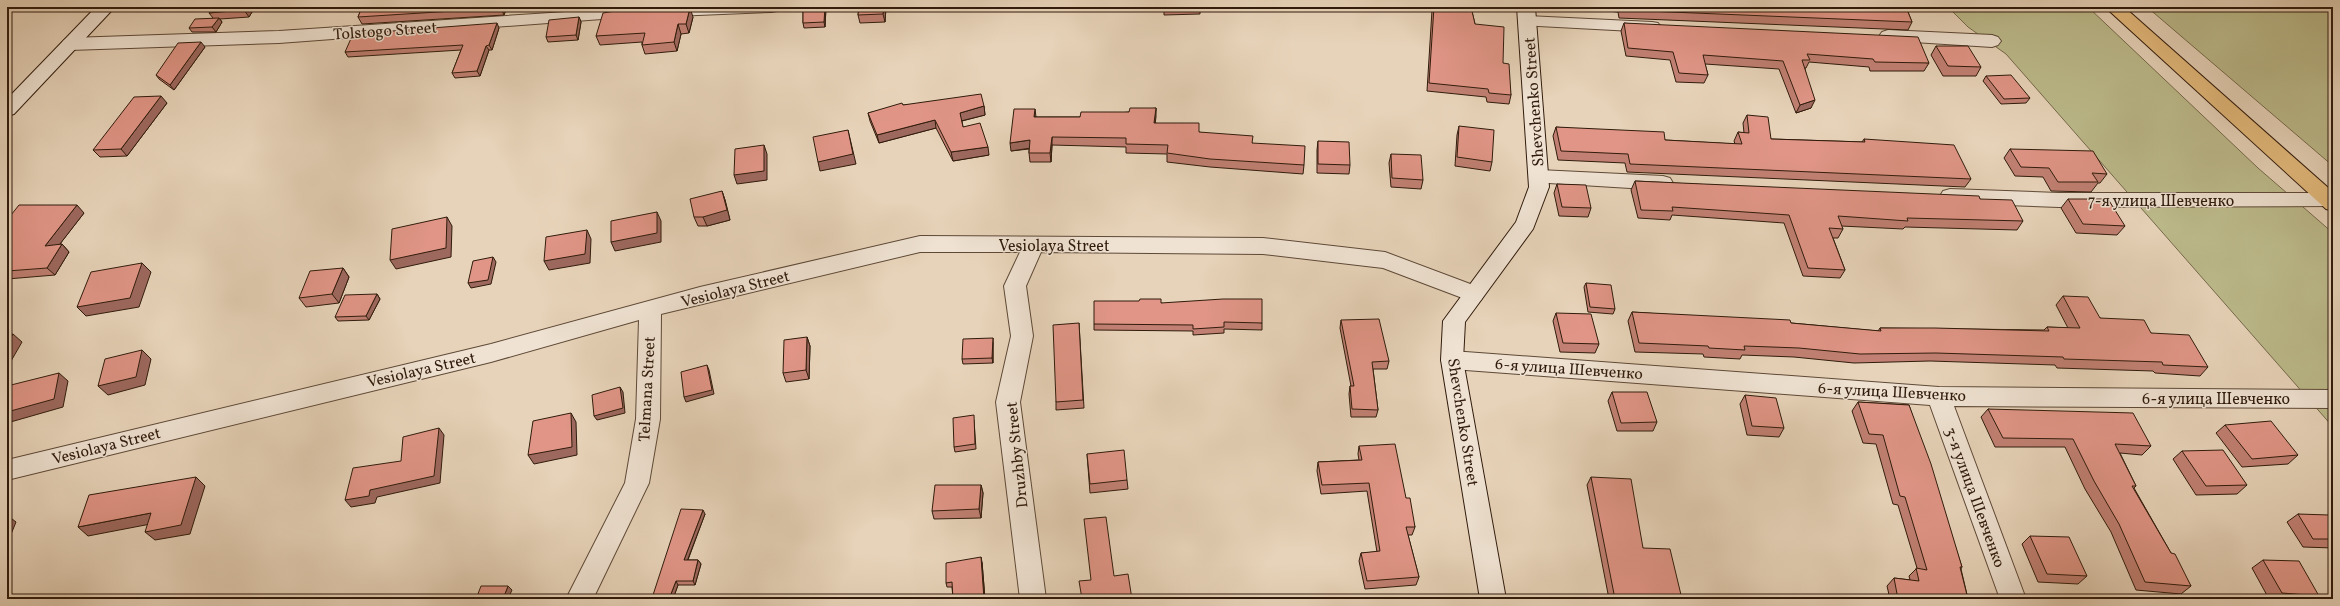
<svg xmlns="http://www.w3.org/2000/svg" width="2340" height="606" font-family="Vollkorn,serif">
<rect width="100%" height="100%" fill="#e7d3b9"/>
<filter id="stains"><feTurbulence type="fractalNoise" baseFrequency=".005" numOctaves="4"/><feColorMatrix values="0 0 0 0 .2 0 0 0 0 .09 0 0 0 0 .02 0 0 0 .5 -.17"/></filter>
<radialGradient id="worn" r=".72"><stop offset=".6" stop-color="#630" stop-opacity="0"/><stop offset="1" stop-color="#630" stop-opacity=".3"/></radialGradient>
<g fill="#bcba8b" stroke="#766a4c">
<polygon points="1948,7 2088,7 2258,168 2333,233 2333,427 2006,54 1968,27"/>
<polygon points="2147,7 2324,7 2333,14 2333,166"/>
</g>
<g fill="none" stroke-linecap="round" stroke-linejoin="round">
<g stroke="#5e4937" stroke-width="2">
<g id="minor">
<polygon points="642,7 780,7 777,11 771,12 602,19 279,43 70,50 64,48 61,44 64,40 70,38 279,31"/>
<polygon points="1527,16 1652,22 1658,23 1661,27 1658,31 1652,32 1521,25 1518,21 1521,17"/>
<polygon points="1888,30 1992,35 1998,37 2001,41 1998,45 1992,47 1882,40 1879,36 1882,32"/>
<polygon points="1539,170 1663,176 1670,178 1673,183 1670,188 1663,190 1532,182 1529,177 1532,172"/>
<polygon points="1950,189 2059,193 2329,193 2333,194 2333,206 2059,207 1950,203 1943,201 1940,196 1943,191"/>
<polygon points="920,236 1263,238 1385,252 1481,288 1484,294 1481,300 1473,302 1383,268 1263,254 1041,252 1026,286 1033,336 1020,402 1046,599 1020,599 996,402 1011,336 1004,286 1020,252 920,252 661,314 660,419 649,483 593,599 566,599 625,483 636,419 639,320 491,362 7,480 7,460 491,344 700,287"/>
<polygon points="1452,351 1939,387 2333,390 2333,408 1954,406 2026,599 2000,599 1930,405 1452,369 1444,366 1441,360 1444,354"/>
</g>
</g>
<g stroke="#301b0c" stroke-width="2">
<g id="secondary">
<polygon points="96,7 115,7 14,114 7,116 7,99"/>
<polygon points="1517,7 1535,7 1549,187 1533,229 1465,322 1463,360 1506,599 1480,599 1441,360 1443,321 1516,222 1529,187"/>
</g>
</g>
<g stroke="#301b0c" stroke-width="2">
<polygon id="primary" points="2105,7 2124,7 2333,192 2333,211 2326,209"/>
</g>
<use href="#minor" fill="#efe2d2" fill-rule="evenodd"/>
<use href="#secondary" fill="#efe2d2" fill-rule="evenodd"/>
<use href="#primary" fill="#e4ba7c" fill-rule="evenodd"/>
</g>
<g fill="#c18073" stroke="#301b0c">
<polygon points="255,7 249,17 220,19 222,22 216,32 192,32 189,28 213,18 209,13"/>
<polygon points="362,7 507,7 504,15 362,24 358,17"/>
<polygon points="552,7 584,7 583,9 554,11"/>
<polygon points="803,7 826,7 825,27 804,28 803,23"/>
<polygon points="859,7 886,7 885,22 860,23 858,15"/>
<polygon points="1164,7 1200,7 1200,14 1164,15"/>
<polygon points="1287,7 1313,7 1313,11 1288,11"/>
<polygon points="1404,7 1471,7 1475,24 1503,63 1511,95 1509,104 1487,102 1486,97 1427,91 1432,10 1404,10"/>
<polygon points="1561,7 1906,7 1912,22 1908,30 1619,18 1618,12"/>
<polygon points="579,17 581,22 578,40 548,42 546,37"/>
<polygon points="693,17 689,33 681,34 677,51 645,54 642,45 642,42 600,45 596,36"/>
<polygon points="1624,23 1929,63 1924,71 1870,71 1869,67 1809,62 1806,68 1805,68 1811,108 1796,113 1779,69 1705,64 1708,75 1704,83 1676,82 1670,60 1626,56 1621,31"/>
<polygon points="499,28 492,50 489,50 480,76 455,78 452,73 461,50 348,57 345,52"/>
<polygon points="1936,46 1981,67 1976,76 1943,76 1931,55"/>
<polygon points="205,47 174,90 159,79 156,75"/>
<polygon points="1986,76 2030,98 2026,103 2001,104 1983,81"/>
<polygon points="167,103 127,156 100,157 93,150"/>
<polygon points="903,105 984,106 985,115 962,121 963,127 989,155 953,161 936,128 879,143 870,121 868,113"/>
<polygon points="1156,108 1155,123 1252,143 1304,165 1303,174 1210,167 1167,162 1167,154 1126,153 1126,147 1052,145 1051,162 1030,162 1029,153 1029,149 1011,151 1036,117 1080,117 1129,112"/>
<polygon points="1747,115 1771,139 1862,142 1864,139 1971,179 1965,187 1627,172 1625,163 1558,160 1553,136 1556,127 1665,140 1735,144 1734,141 1738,132 1744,133 1743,123"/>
<polygon points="1459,126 1492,162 1490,171 1455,166 1457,135"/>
<polygon points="1318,141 1350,165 1349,174 1317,173 1317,150"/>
<polygon points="2010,149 2107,174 2100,183 2098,183 2091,192 2051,191 2043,177 2015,176 2004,158"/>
<polygon points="1391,154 1423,180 1421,189 1391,187 1389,163"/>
<polygon points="1635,181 1980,199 2023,221 2017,230 1905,227 1903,229 1841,226 1843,229 1838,238 1833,238 1845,270 1840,278 1803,276 1784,223 1672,215 1670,220 1638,218 1631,190"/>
<polygon points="1557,184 1591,208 1588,217 1559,216 1554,193"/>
<polygon points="722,191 725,200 730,220 707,226 698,226 694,217"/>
<polygon points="2068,199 2125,226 2117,235 2076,233 2061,208"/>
<polygon points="84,213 59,245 62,244 69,252 55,275 7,279 7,220"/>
<polygon points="343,268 349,277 339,303 306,307 299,298"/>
<polygon points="1586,283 1615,309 1613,314 1588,312 1584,287"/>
<polygon points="377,294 380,299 369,320 338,321 335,317"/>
<polygon points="2063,296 2100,318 2151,333 2208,367 2200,376 2155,373 2153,371 2057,368 2055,365 1930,361 1854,363 1794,357 1742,355 1740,359 1704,357 1703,354 1635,352 1628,321 1632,312 1791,323 1878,331 1880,328 2044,330 2047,327 2068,328 2056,305"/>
<polygon points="1161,303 1262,323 1262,330 1224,329 1224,333 1193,335 1193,331 1094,330 1094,324"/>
<polygon points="1556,313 1599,344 1595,353 1560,352 1553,321"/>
<polygon points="1341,320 1389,361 1387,369 1373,369 1378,410 1376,417 1351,417 1349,394 1350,386 1351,386 1340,328"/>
<polygon points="1079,323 1084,408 1056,410 1056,402"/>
<polygon points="807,337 810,346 809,379 786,382 783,373"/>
<polygon points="993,342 993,363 963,364 962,359"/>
<polygon points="1612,392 1657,422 1653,431 1617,431 1608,401"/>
<polygon points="1745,395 1784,428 1779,437 1747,435 1740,404"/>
<polygon points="1858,402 1909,405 1962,567 1961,569 1968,599 1890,599 1887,586 1894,578 1910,580 1909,576 1917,568 1898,505 1893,504 1876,444 1863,443 1852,411"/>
<polygon points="1988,409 2151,446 2142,455 2120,453 2136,486 2134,488 2171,553 2191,586 2181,594 2136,590 2111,532 2085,489 2065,447 1995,447 1981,417"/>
<polygon points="974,420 976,449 955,452 954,447"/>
<polygon points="2225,425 2298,455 2288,464 2242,467 2216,433"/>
<polygon points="1359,446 1406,498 1415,527 1412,535 1408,535 1419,577 1416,585 1365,589 1359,561 1361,553 1377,552 1367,491 1321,494 1317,471 1318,462 1359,460 1358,454"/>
<polygon points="2182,451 2247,485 2237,494 2196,495 2173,459"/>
<polygon points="1087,454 1127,480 1128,489 1090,493"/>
<polygon points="1591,477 1643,548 1682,599 1609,599 1587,485"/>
<polygon points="981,485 983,493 981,518 934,519 932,511"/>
<polygon points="705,514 688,560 698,560 701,564 695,585 678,585 673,599 656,599 653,595"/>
<polygon points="2298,514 2333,521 2333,548 2303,547 2287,522"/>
<polygon points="2030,536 2087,576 2078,584 2038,582 2022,544"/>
<polygon points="2263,560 2319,596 2315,599 2269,599 2252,568"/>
<polygon points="982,562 985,599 953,599 952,587 947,587 946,583"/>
</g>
<g fill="#9d685e" stroke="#301b0c">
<polygon points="246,7 255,7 249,17 244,10"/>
<polygon points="501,7 507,7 504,15 501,8"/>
<polygon points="825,7 826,7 825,27 824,22"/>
<polygon points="884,7 886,7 885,22 883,14"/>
<polygon points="690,8 693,17 689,33 686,24"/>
<polygon points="579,17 581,22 578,40 576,35"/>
<polygon points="219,18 222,22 216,32 212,27"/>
<polygon points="497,23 499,28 492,50 489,45"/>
<polygon points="678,24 681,34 677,51 674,42"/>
<polygon points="201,42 205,47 174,90 170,85"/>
<polygon points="486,46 489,50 480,76 477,71"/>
<polygon points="161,96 167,103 127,156 121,149"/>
<polygon points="1815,100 1811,108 1796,113 1800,105"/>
<polygon points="984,106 985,115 961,121 960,113"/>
<polygon points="1156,108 1156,117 1154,132 1154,123"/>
<polygon points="1035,109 1036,117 1034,117"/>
<polygon points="935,120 936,128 879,143 877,135"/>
<polygon points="848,130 856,164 820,171 818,162"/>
<polygon points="1052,137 1052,145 1051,162 1050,153"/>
<polygon points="1030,140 1031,148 1011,151 1010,143"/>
<polygon points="764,145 767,154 767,180 737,184 734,175"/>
<polygon points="988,147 989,155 953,161 951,152"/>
<polygon points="722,191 725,200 730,220 707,226 703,217"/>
<polygon points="77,205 84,213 53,253 45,246"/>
<polygon points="657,212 661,221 661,242 615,251 611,242"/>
<polygon points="447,217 452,226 451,257 396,269 390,260"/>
<polygon points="587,230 591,239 590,263 549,270 544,261"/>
<polygon points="62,244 69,252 55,275 47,268"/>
<polygon points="493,257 496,262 491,284 471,288 468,283"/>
<polygon points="142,263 151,272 139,307 86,316 77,307"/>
<polygon points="343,268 349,277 339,303 332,294"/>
<polygon points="377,294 380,299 369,320 366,316"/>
<polygon points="13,334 22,342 7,368 7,344"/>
<polygon points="807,337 810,346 809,379 806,370"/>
<polygon points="993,338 993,363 992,358"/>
<polygon points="142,350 151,359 145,385 108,395 98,386"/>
<polygon points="707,365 709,370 714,394 686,402 684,397"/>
<polygon points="59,373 68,381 63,407 7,423 7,412"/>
<polygon points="620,387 623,392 625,413 597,420 594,416"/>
<polygon points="571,413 576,422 577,455 534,464 528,455"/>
<polygon points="439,428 444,435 440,483 377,497 375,503 351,507 345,500 370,490"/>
<polygon points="196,477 205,486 190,534 155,540 145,532"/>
<polygon points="981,485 983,493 981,518 979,509"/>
<polygon points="703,510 705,514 686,564 684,560"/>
<polygon points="151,513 161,522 88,536 78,527"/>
<polygon points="7,515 16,522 7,544"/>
<polygon points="981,557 982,562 985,599 984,599"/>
<polygon points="698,560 701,564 695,585 693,581"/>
<polygon points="676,581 678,585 673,599 669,599"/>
<polygon points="508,586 512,590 508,599 503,599"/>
</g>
<g fill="#e09586" stroke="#301b0c">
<polygon points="213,7 246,7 244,10 209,13"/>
<polygon points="362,7 501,7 501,8 358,17"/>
<polygon points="803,7 825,7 824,22 803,23"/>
<polygon points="859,7 884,7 883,14 858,15"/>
<polygon points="1434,7 1471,7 1475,24 1504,27 1503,63 1509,64 1511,95 1489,93 1488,89 1429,83"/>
<polygon points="1621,7 1906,7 1912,22 1622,10"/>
<polygon points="690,8 686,24 678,24 674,42 642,45 645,33 596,36 603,13 615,11"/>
<polygon points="579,17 576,35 546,37 549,20"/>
<polygon points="219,18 212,27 189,28 195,19"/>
<polygon points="497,23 489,45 486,46 477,71 452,73 463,45 345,52 353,34"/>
<polygon points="1624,23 1918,37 1929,63 1875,62 1873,59 1807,54 1810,60 1802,60 1815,100 1800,105 1783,61 1703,55 1708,75 1679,73 1673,52 1628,48"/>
<polygon points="201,42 170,85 156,75 178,43"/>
<polygon points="1936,46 1968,46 1981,67 1948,66"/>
<polygon points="2011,75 2030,98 2004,99 1986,76"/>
<polygon points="981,94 984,106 960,113 963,127 980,123 988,147 951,152 935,120 877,135 868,113 902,103 903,105"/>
<polygon points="161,96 121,149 93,150 134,97"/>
<polygon points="1130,108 1156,108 1154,123 1199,123 1199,132 1253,136 1252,143 1305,146 1304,165 1210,159 1167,153 1168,145 1126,144 1126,138 1052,137 1050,153 1029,153 1030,140 1010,143 1014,109 1035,109 1034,117 1080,117 1081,112 1129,112"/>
<polygon points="1747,115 1768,117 1771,139 1865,142 1864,139 1954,145 1971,179 1630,164 1628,154 1561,151 1556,127 1664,132 1665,140 1742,144 1738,132 1749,133"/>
<polygon points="1459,126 1494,130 1492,162 1457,157"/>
<polygon points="848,130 853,154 818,162 813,137"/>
<polygon points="1318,141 1349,142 1350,165 1318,164"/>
<polygon points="764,145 764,171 734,175 735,149"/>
<polygon points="2010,149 2093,151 2107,174 2092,173 2098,182 2058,182 2049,168 2021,167"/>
<polygon points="1391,154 1421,155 1423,180 1392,178"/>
<polygon points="1635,181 1979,196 1980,199 2012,200 2023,221 1907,218 1908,221 1838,216 1843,229 1829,228 1845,270 1808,268 1789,215 1672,207 1673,211 1641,210"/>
<polygon points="1557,184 1586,185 1591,208 1562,207"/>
<polygon points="722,191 727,210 703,217 694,217 690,199"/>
<polygon points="2068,199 2108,199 2125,226 2083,224"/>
<polygon points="19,205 77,205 45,246 62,244 47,268 7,271 7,220"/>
<polygon points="657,212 657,233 611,242 611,221"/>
<polygon points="447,217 446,248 390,260 392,229"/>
<polygon points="587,230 585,254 544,261 546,237"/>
<polygon points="493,257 488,280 468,283 473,261"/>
<polygon points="142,263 130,298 77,307 91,272"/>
<polygon points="343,268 332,294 299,298 310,271"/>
<polygon points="1586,283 1611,285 1615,309 1590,307"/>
<polygon points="377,294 366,316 335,317 345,295"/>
<polygon points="2063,296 2088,297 2100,318 2144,320 2151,333 2189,335 2208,367 2163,365 2162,362 2064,359 2063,357 1936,353 1860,354 1799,348 1744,346 1745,350 1709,348 1708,346 1639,343 1632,312 1790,320 1791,323 1881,331 1880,328 1935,328 2049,331 2047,327 2080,328"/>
<polygon points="1140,299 1161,299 1161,303 1223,299 1262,299 1262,323 1224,322 1224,327 1193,329 1193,325 1094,324 1094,301 1139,301"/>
<polygon points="1556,313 1591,314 1599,344 1563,343"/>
<polygon points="1379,319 1389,361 1372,362 1378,410 1352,409 1350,386 1354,386 1341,320"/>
<polygon points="1079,323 1083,400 1056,402 1053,325"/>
<polygon points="13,334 7,344 7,335"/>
<polygon points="807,337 806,370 783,373 784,340"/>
<polygon points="993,338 992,358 962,359 963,339"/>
<polygon points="142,350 136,377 98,386 105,359"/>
<polygon points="707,365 712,390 684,397 681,372"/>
<polygon points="59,373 54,399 7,412 7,386"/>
<polygon points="620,387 623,408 594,416 592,395"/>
<polygon points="1612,392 1647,392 1657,422 1621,423"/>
<polygon points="1745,395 1776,398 1784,428 1752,426"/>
<polygon points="1858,402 1909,405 1931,464 1962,567 1960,567 1968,599 1898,599 1894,578 1919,581 1916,568 1927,570 1905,497 1900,496 1883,435 1869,434"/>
<polygon points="1988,409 2133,413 2151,446 2115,444 2136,486 2132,486 2171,553 2175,554 2191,586 2145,582 2119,524 2094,481 2073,439 2003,438"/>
<polygon points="571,413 572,447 528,455 533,421"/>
<polygon points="974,415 975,444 954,447 953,418"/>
<polygon points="2271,421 2298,455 2252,459 2225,425"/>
<polygon points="439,428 434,476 370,490 369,496 345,500 353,468 401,461 403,437"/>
<polygon points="1395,444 1406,498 1410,498 1415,527 1406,527 1419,577 1367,581 1361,553 1380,551 1369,483 1322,485 1318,462 1362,460 1359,446"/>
<polygon points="1124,450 1127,480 1090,484 1087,454"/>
<polygon points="2223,450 2247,485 2206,486 2182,451"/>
<polygon points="196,477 181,525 145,532 151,513 78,527 89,495"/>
<polygon points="1591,477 1631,479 1643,548 1670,549 1682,599 1615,599"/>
<polygon points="935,485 981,485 979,509 932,511"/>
<polygon points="681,509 703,510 684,560 698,560 693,581 676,581 669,599 664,599 653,595"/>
<polygon points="2298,514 2329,515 2333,521 2333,539 2313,539"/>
<polygon points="1106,517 1114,576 1128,574 1132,599 1082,599 1079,581 1091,580 1084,519"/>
<polygon points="2030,536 2069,537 2087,576 2047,574"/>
<polygon points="981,557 984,599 953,599 952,582 946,583 946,563"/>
<polygon points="2263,560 2299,561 2319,596 2282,593"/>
<polygon points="481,586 508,586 503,599 476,599"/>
<polygon points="624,597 643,599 623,599"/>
</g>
<g text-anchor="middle" stroke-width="3" stroke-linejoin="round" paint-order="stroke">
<g font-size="16" fill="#301b0c" stroke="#efe2d2">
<text transform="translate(385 30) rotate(-4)" y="6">Tolstogo Street</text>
<text transform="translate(1533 102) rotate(-94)" y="6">Shevchenko Street</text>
<text x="2161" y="206">7-я улица Шевченко</text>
<text x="1054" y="251">Vesiolaya Street</text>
<text transform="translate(735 288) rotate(-14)" y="6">Vesiolaya Street</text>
<text transform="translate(1569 368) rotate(4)" y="6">6-я улица Шевченко</text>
<text transform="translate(421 369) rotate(-13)" y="6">Vesiolaya Street</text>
<text transform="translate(646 389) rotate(-87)" y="6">Telmana Street</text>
<text transform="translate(1892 391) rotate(3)" y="6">6-я улица Шевченко</text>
<text x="2216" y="404">6-я улица Шевченко</text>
<text transform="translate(1464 422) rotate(81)" y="6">Shevchenko Street</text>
<text transform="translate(106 445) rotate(-14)" y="6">Vesiolaya Street</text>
<text transform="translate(1016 455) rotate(-96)" y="6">Druzhby Street</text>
<text transform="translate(1976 497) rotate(70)" y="6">3-я улица Шевченко</text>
</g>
</g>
<rect width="2340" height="606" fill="none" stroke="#e7d3b9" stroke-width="24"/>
<rect x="8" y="8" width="2324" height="590" fill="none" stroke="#301b0c" stroke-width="2"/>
<rect x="12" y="12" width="2316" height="582" fill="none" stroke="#301b0c"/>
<rect width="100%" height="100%" filter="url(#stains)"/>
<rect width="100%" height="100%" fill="url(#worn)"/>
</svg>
